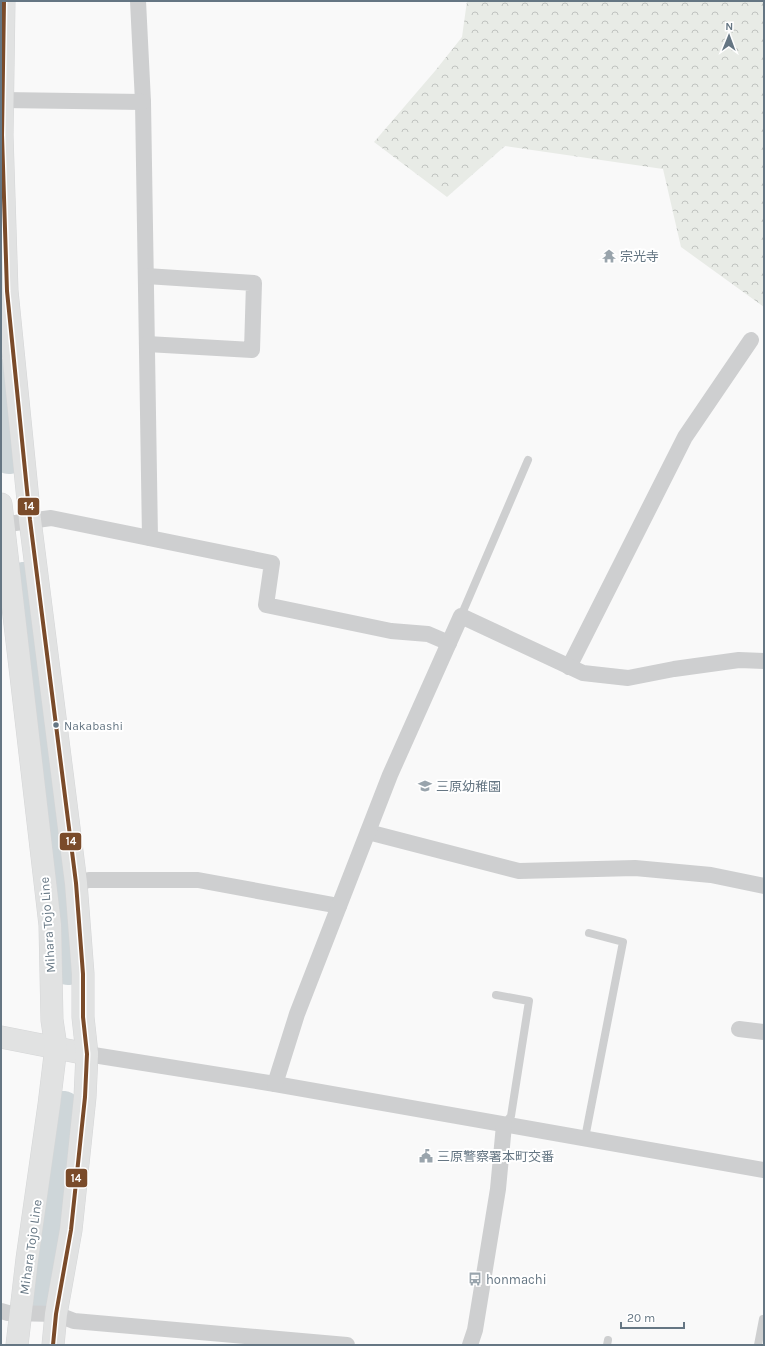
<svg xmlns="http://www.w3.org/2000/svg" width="765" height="1346" font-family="Karla,'Noto Sans JP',sans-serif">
<defs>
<pattern id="forest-crowns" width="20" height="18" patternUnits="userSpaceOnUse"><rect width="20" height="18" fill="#e8ebe6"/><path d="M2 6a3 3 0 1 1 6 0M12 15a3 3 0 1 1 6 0" fill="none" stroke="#c0c3c0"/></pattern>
</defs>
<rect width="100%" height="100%" fill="#f9f9f9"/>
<polygon fill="url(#forest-crowns)" points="467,1 764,1 764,307 681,247 663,169 505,146 447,197 374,142 435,71 462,37"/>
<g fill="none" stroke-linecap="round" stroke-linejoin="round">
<g stroke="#ced6d9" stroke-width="38">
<polyline points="1,378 9,455"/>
<polyline points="24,581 68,966"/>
<polyline points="42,1298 63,1110"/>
</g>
<g stroke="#d5d6d7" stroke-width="23">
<polyline id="secondary" points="1,1037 87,1054"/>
</g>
<g stroke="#d5d6d7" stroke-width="23">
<g id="primary">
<polyline points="4,1 2,135 7,291 30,520 76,883 83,974 83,1017 87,1054 85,1097 71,1230 56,1314 53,1345"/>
<polyline points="1,504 50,925 52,1020 56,1047 49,1105 27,1259 17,1345"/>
</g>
</g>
<g stroke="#cecfd0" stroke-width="8">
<polyline points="461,616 528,460"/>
<polyline points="496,995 529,1001 511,1116 504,1125"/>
<polyline points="585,1138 623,942 589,933"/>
<polyline points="607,1345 608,1340"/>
<polyline points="758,1345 763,1319"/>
</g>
<g stroke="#cecfd0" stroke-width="16">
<polyline points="138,1 143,102 150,538"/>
<polyline points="3,100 143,102"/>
<polyline points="146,276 254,283 252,350 147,344"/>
<polyline points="1,525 51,518 272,563 266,605 391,631 428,634 449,643"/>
<polyline points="569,667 685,437 751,340"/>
<polyline points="368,832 519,871 635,868 711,875 764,886"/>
<polyline points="76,883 89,880 198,880 339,906"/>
<polyline points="739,1029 764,1032"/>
<polyline points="87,1054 275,1084 764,1170"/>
<polyline points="275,1084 297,1014 390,775 461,616 583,673 628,678 674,669 739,660 764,661"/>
<polyline points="1,1311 8,1313 56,1314 74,1321 347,1345"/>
<polyline points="470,1345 475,1330 498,1189 504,1125"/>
</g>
<use href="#secondary" stroke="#e1e2e2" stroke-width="22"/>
<use href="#primary" stroke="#e1e2e2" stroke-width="22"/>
<g stroke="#fff" stroke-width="7">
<polyline id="bus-1" points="4,1 2,135 7,291 30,520 76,883 83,974 83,1017 87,1054 85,1097 71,1230 56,1314 53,1345"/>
</g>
<use href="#bus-1" stroke="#7a4b2a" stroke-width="4"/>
</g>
<defs>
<g id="temple-bare" transform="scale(1.08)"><path d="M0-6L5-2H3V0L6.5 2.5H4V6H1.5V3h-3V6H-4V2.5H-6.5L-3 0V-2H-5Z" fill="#99a4ac" stroke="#fff" stroke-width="2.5" paint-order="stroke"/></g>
<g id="school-bare" transform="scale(1.08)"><path d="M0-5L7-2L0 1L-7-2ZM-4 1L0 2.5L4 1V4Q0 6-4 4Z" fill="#99a4ac" stroke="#fff" stroke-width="2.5" paint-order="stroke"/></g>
<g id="civic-bare" transform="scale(1.08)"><path d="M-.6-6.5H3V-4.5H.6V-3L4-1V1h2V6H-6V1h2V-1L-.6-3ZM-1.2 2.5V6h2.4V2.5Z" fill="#99a4ac" stroke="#fff" stroke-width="2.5" paint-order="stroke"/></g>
<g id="bus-bare" transform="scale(1.08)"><path d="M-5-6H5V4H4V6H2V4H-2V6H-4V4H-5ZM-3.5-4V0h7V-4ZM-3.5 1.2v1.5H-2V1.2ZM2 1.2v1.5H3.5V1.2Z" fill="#99a4ac" stroke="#fff" stroke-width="2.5" paint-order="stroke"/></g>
</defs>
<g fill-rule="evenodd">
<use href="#temple-bare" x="609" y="256"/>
<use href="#school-bare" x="425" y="786"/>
<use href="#civic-bare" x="426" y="1156"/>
<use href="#bus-bare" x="475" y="1279"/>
</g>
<circle fill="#657683" stroke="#fff" stroke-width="1.5" cx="56" cy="725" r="3.5"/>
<g text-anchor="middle" stroke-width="4" stroke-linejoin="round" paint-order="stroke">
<g font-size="12" fill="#657683" stroke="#fff" text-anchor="start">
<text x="64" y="730">Nakabashi</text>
</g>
<g font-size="13" fill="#657683" stroke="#fff" text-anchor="start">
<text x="620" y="261">宗光寺</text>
<text x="436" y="791">三原幼稚園</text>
<text x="437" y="1161">三原警察署本町交番</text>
<text x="486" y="1284">honmachi</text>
</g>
<g font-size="13" fill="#657683" stroke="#fff">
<text transform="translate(47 925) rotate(-94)" y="5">Mihara Tojo Line</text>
<text transform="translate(30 1247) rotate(-82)" y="5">Mihara Tojo Line</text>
</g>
</g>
<g stroke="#fff" stroke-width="1.5">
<rect x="17" y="497" width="23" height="19" rx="4" fill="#7a4b2a"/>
<rect x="59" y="832" width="23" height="19" rx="4" fill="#7a4b2a"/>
<rect x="65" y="1168" width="23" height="20" rx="4" fill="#7a4b2a"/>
</g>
<g font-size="11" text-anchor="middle" font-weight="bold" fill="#fff">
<text x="29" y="510">14</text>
<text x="71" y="845">14</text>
<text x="76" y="1182">14</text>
</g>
<rect width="765" height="1346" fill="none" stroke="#657683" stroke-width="4"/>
<g transform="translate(729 36) rotate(1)" stroke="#ffffff" stroke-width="3" paint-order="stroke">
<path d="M0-3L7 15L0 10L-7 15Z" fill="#657683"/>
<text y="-6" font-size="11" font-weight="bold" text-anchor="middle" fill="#657683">N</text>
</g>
<path d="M621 1322v6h63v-6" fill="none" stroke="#657683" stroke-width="2"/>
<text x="627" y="1322" font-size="12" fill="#657683" stroke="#ffffff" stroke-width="3" paint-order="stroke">20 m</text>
</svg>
